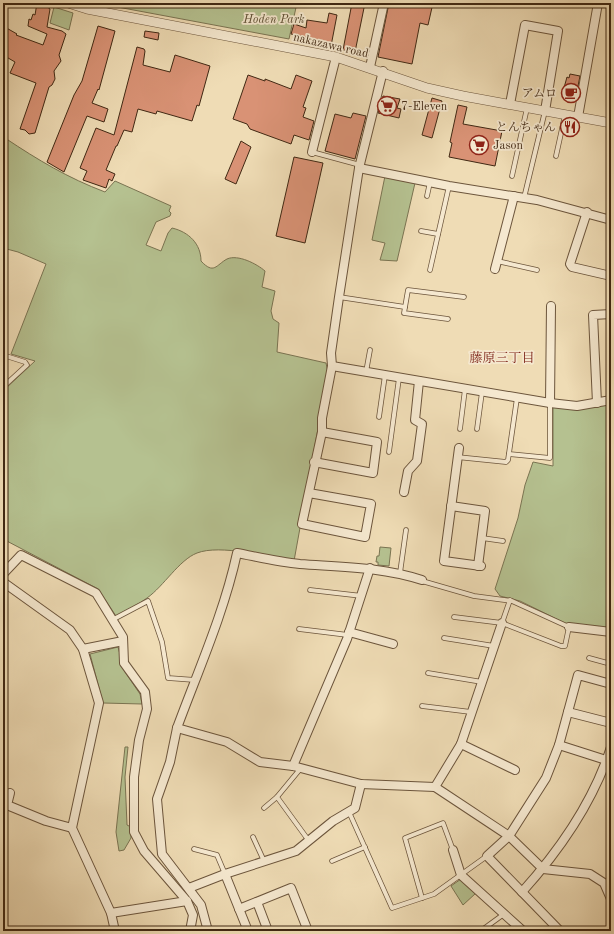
<svg xmlns="http://www.w3.org/2000/svg" width="614" height="934" font-family="'Old Standard TT','Noto Serif JP',serif">
<rect width="100%" height="100%" fill="#efdcb5"/>
<filter id="stains"><feTurbulence type="fractalNoise" baseFrequency=".005" numOctaves="4"/><feColorMatrix values="0 0 0 0 .2 0 0 0 0 .09 0 0 0 0 .02 0 0 0 .5 -.17"/></filter>
<radialGradient id="worn" r=".72"><stop offset=".6" stop-color="#630" stop-opacity="0"/><stop offset="1" stop-color="#630" stop-opacity=".3"/></radialGradient>
<g fill="#b5c190" stroke="#7a7452">
<polygon points="96,3 297,3 289,39"/>
<polygon points="54,7 73,13 69,30 50,23"/>
<path d="M5,138C38,160 68,178 105,192L115,181L171,206L169,211L171,213L170,216L156,222L146,245L161,251L168,233L172,228C189,232 201,244 201,261C214,275 216,265 227,259C238,254 257,264 265,271L262,287L275,291L271,311L273,319L279,323L277,352L326,363L328,373L294,561C269,557 220,544 197,553C179,560 164,586 147,598C138,605 126,610 116,616L98,589L3,539V391L35,361L11,354L46,264L18,252L3,248V142Z"/>
<polygon points="385,176 415,183 397,261 380,260 385,243 372,240"/>
<polygon points="611,403 611,629 571,626 520,601 500,596 495,589 518,518 525,485 533,462 553,466 553,406"/>
<polygon points="380,547 391,548 389,566 378,565 378,562 376,562 377,556 379,556"/>
<polygon points="118,647 125,672 140,694 142,704 103,703 90,654"/>
<polygon points="125,747 128,747 125,777 127,825 131,827 131,838 124,850 119,851 116,832"/>
<polygon points="461,879 476,893 463,905 451,886"/>
</g>
<g fill="#d99275" stroke="#402813">
<polygon points="37,3 47,5 46,6 50,9 47,27 62,31 66,34 59,55 61,61 54,71 55,79 52,85 49,87 35,133 29,134 25,130 20,129 36,83 10,73 15,62 3,55 3,26 17,34 16,35 43,45 47,34 28,26 29,19 31,20 33,14 35,15"/>
<polygon points="352,3 365,3 355,52 343,50"/>
<polygon points="389,3 433,3 428,25 420,23 412,64 378,57"/>
<polygon points="329,13 337,15 331,46 323,45 323,41 291,34 294,24 306,28 307,20 327,23"/>
<polygon points="98,26 115,31 99,90 98,89 92,103 108,109 104,122 87,116 64,172 47,162 74,95 82,81"/>
<polygon points="145,31 159,33 158,40 144,37"/>
<polygon points="137,47 144,49 145,51 143,65 170,72 175,55 210,66 199,106 197,105 192,121 157,111 156,114 138,109 132,132 124,130 117,146 116,146 106,170 115,174 112,181 109,179 106,188 83,180 87,171 80,168 96,128 114,135"/>
<polygon points="570,74 580,76 575,101 564,99 565,96 562,95 567,77 569,78"/>
<polygon points="248,75 265,81 265,79 291,89 296,75 312,81 303,107 306,108 303,117 314,121 309,140 294,135 291,144 250,129 247,124 233,119"/>
<polygon points="383,96 400,99 397,108 401,109 399,118 378,113"/>
<polygon points="432,98 442,101 432,138 422,135"/>
<polygon points="458,105 467,107 463,124 502,131 495,166 449,157 452,143 450,142"/>
<polygon points="353,113 366,116 355,159 325,151 335,114 351,118"/>
<polygon points="567,124 577,126 575,134 565,132"/>
<polygon points="241,141 251,147 236,184 225,179"/>
<polygon points="294,157 323,163 305,243 276,236"/>
</g>
<g fill="none" stroke-linecap="round" stroke-linejoin="round">
<g stroke="#6c553c" stroke-width="5.5">
<g id="service">
<polyline points="312,152 360,165"/>
<polyline points="556,156 565,115"/>
<polyline points="512,176 527,108"/>
<polyline points="427,196 430,182"/>
<polyline points="524,198 545,111"/>
<polyline points="421,231 438,234"/>
<polyline points="497,261 537,270"/>
<polyline points="430,270 449,186"/>
<polyline points="339,297 405,307"/>
<polyline points="448,319 404,313 408,290 464,297"/>
<polyline points="3,355 25,362 27,365 3,387"/>
<polyline points="366,372 370,350"/>
<polyline points="379,417 385,375"/>
<polyline points="460,429 465,389"/>
<polyline points="477,429 482,392"/>
<polyline points="389,452 399,378"/>
<polyline points="509,454 550,458 550,403"/>
<polyline points="457,457 506,462 508,460 517,398"/>
<polyline points="482,538 503,541"/>
<polyline points="400,573 406,530"/>
<polyline points="422,581 474,596 512,601 569,627 565,646 561,646 502,623 454,617"/>
<polyline points="310,590 362,596"/>
<polyline points="112,620 148,601 162,642 168,678 195,680"/>
<polyline points="502,623 510,600"/>
<polyline points="299,629 348,635"/>
<polyline points="444,638 494,646"/>
<polyline points="589,658 611,664"/>
<polyline points="428,673 482,682"/>
<polyline points="422,706 471,712"/>
<polyline points="301,768 277,797 309,841"/>
<polyline points="264,808 277,797"/>
<polyline points="349,812 392,908 434,894 487,856"/>
<polyline points="253,837 264,861"/>
<polyline points="194,849 217,855 225,874"/>
<polyline points="332,861 365,847"/>
<polyline points="422,898 405,838 443,823 453,850"/>
<polyline points="482,930 504,914"/>
</g>
</g>
<g stroke="#6c553c" stroke-width="10">
<g id="minor">
<polyline points="370,67 384,3"/>
<polyline points="510,104 525,25 558,31 545,111"/>
<polyline points="578,117 598,3"/>
<polyline points="312,152 336,57"/>
<polyline points="359,168 449,186 537,200 611,220"/>
<polyline points="587,212 570,264 572,267 611,276"/>
<polyline points="495,269 514,196"/>
<polyline points="332,366 550,403 577,406 611,400"/>
<polyline points="550,403 551,306"/>
<polyline points="597,403 593,315 611,314"/>
<polyline points="459,448 444,561 481,566"/>
<polyline points="314,462 373,473 377,442 322,432"/>
<polyline points="404,492 408,471 417,461 422,424 415,420 419,381"/>
<polyline points="309,493 371,504 365,537 302,524 322,432 322,418 332,366 331,353 339,297 359,168 383,71"/>
<polyline points="451,506 485,511 478,566"/>
<polyline points="3,574 21,555 96,593 123,637 124,663 145,692 147,709 139,740 134,777 134,832 144,851 187,901 193,915 190,931"/>
<path d="M422,580C382,567 342,567 300,564C279,562 258,557 237,553C224,613 198,671 177,728L227,742L260,762L293,766L361,784L435,787L509,836L543,869L590,874L604,883L611,899"/>
<polyline points="3,582 70,630 83,649 99,703 72,828 111,913 115,931"/>
<polyline points="569,627 611,632"/>
<polyline points="349,632 393,644"/>
<polyline points="83,649 123,641"/>
<polyline points="568,712 611,723"/>
<polyline points="177,728 170,762 157,799 162,854 201,905 208,931"/>
<polyline points="461,744 515,770"/>
<polyline points="559,745 606,760"/>
<polyline points="293,766 347,639 370,568"/>
<polyline points="435,787 461,744 502,623"/>
<polyline points="10,793 7,805 46,821 72,828"/>
<polyline points="453,850 461,875 523,931"/>
<polyline points="225,874 248,931"/>
<polyline points="189,888 225,874 296,851 333,821 355,808 361,784"/>
<path d="M522,892C559,851 594,800 611,747"/>
<polyline points="257,902 268,931"/>
<polyline points="239,909 291,888 308,931"/>
<polyline points="111,913 187,901"/>
<polyline points="560,931 487,856 509,836 546,778 559,745 578,675 611,684"/>
</g>
</g>
<g stroke="#6c553c" stroke-width="10">
<polyline id="tertiary" points="68,3 87,9 336,57 427,88 463,96 611,123"/>
</g>
<use href="#service" stroke="#f5e8cf" stroke-width="4"/>
<use href="#minor" stroke="#f5e8cf" stroke-width="8"/>
<use href="#tertiary" stroke="#f5e8cf" stroke-width="9"/>
</g>
<defs>
<g id="cafe-ring" transform="scale(1)"><circle r="9.5" fill="#f5e8cf" stroke="#8f2418" stroke-width="1.5"/><path d="M-5.5-4.5H6V0H3Q3 3.5 0 3.5H-2.5Q-5.5 3.5-5.5 0ZM3-3.2v2h1.7v-2ZM-6 4.5H4V6H-6Z" fill="#8f2418"/></g>
<g id="supermarket-ring" transform="scale(1)"><circle r="9.5" fill="#f5e8cf" stroke="#8f2418" stroke-width="1.5"/><path d="M-6-5.5h2.5l.6 2H6L4.5 2H-2.5L-4.4-4H-6ZM-1.5 3.2a1.3 1.3 0 1 0 .1 0ZM3 3.2a1.3 1.3 0 1 0 .1 0Z" fill="#8f2418"/></g>
<g id="restaurant-ring" transform="scale(1)"><circle r="9.5" fill="#f5e8cf" stroke="#8f2418" stroke-width="1.5"/><path d="M-5-6h1v4h1v-4h1v4h1v-4h1v5L-1.5 .5V6h-2V.5L-5-1ZM5-6V6H3V1.5H1.5Q1.5-4 5-6Z" fill="#8f2418"/></g>
</defs>
<g fill-rule="evenodd">
<use href="#cafe-ring" x="571" y="93"/>
<use href="#supermarket-ring" x="387" y="106"/>
<use href="#restaurant-ring" x="570" y="127"/>
<use href="#supermarket-ring" x="479" y="145"/>
</g>
<g text-anchor="middle" stroke-width="3.5" stroke-linejoin="round" paint-order="stroke">
<g font-size="12" font-style="italic" fill="#5d4e32" stroke="#f5e8cf">
<text x="274" y="23">Hoden Park</text>
</g>
<g font-size="12" fill="#402813" stroke="#f5e8cf">
<text transform="translate(331 45) rotate(13)" y="4">nakazawa road</text>
</g>
<g font-size="12" fill="#402813" stroke="#f5e8cf" text-anchor="end">
<text x="557" y="97">アムロ</text>
<text x="401" y="110" text-anchor="start">7-Eleven</text>
<text x="556" y="131">とんちゃん</text>
<text x="493" y="149" text-anchor="start">Jason</text>
</g>
<g font-size="13" fill="#7a1f14" stroke="#f5e8cf">
<text x="502" y="362">藤原三丁目</text>
</g>
</g>
<rect width="614" height="934" fill="none" stroke="#efdcb5" stroke-width="16"/>
<rect x="4" y="4" width="606" height="926" fill="none" stroke="#402813" stroke-width="2"/>
<rect x="8" y="8" width="598" height="918" fill="none" stroke="#402813"/>
<rect width="100%" height="100%" filter="url(#stains)"/>
<rect width="100%" height="100%" fill="url(#worn)"/>
</svg>
